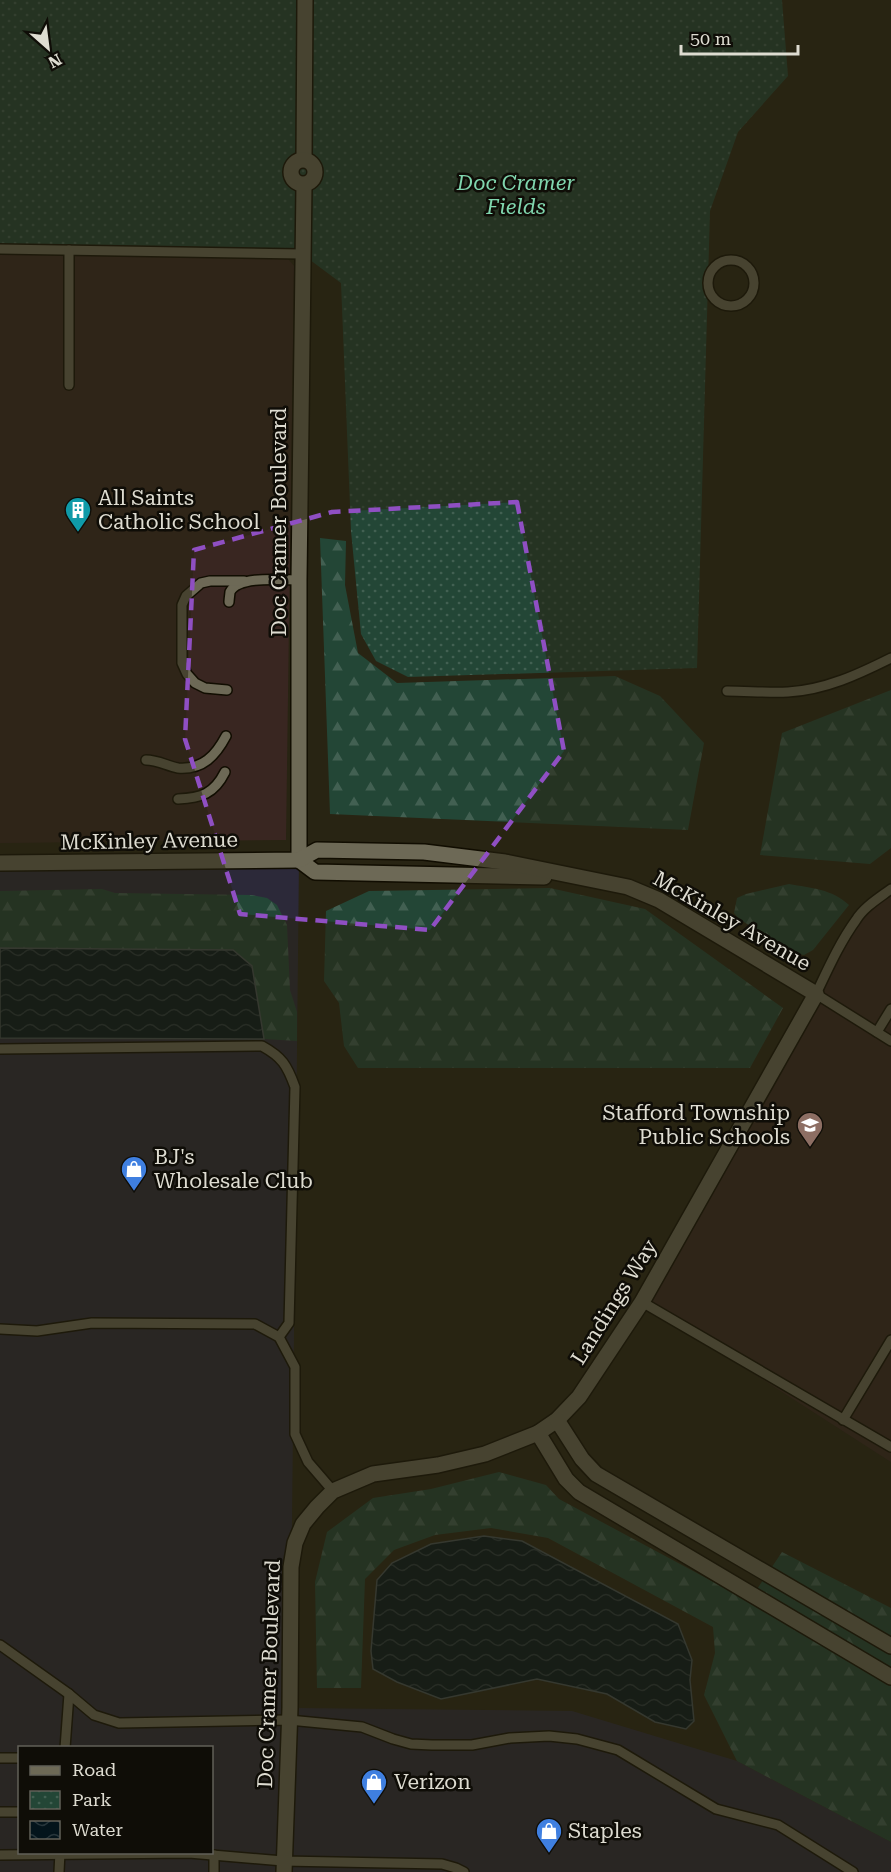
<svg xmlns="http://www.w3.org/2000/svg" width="891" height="1872" font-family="'Roboto Serif',serif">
<defs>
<pattern id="forest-firs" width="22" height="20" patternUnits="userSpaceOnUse" patternTransform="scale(1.5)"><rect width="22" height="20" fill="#234636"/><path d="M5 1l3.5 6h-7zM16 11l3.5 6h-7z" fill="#426052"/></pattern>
<pattern id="park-dots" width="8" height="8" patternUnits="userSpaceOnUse" patternTransform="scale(1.5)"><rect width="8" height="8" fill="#234636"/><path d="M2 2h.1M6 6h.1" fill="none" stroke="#426052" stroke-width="1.8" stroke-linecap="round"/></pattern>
<pattern id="water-waves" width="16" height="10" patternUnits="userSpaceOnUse" patternTransform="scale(1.5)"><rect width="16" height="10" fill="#03141b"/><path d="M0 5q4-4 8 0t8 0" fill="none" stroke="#27363b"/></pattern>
</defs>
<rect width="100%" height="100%" fill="#282413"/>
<path fill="#2c2939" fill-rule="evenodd" d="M299,860L290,1708L572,1711L737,1761L891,1842V1872H0V864ZM20,1748H212V1852H20Z"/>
<g fill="#392621">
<polygon points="0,249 284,254 294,266 286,840 0,843"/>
<polygon points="891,888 891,1462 642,1302 856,918"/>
</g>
<g fill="url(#forest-firs)">
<polygon points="320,538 346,541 345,585 358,653 397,683 615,676 660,696 704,743 688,830 330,814"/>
<polygon points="891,690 891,848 870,864 760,855 782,733"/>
<path d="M789,884C811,888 832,889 849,905L813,950L804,955L796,954L739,919L734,913L737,898L746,894Z"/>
<polygon points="550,888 645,909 783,1008 750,1068 358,1068 344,1046 339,1003 324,981 326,911 369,891"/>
<polygon points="102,889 115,893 252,895 267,898 277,905 287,925 290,990 297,1012 297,1041 264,1039 252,967 233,950 0,948 0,891"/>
<polygon points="499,1472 546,1485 559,1499 749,1601 782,1552 891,1608 891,1842 737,1761 704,1695 715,1653 713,1627 548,1538 491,1528 435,1535 394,1550 365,1579 361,1688 317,1688 315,1582 327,1532 373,1498 431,1489"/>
</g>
<polygon fill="url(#park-dots)" points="0,0 782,0 788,76 738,132 710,211 697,668 408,677 376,661 361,634 351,531 341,283 302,254 0,249"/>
<g fill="url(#water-waves)" stroke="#455052" stroke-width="1.5">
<polygon points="0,948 233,950 252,966 264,1039 0,1038"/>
<polygon points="484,1536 522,1541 678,1624 692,1660 690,1680 694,1721 686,1729 655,1722 607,1694 537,1679 441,1699 397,1682 373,1669 371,1651 377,1580 392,1563 431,1544"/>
</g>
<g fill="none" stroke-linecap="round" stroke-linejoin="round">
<g stroke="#110d01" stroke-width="12">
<g id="service">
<polyline points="0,249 302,254"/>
<circle cx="731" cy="283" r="23"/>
<polyline points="69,385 69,250"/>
<path d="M229,602C229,600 230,593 230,592C238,575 283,580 299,580"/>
<polyline points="227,690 205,688 195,683 187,674 182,663 182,605 186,596 201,583 210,581 244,581"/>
<path d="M727,691C747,691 768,693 788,692C825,690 859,674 891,658"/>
<path d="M146,760C158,760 167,766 178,768C203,770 216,755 226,736"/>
<path d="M178,799C201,798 214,794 225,772"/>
<path d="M891,889C879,898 864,907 856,920C840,942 828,969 816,994L891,1041"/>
<polyline points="877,1032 891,1009"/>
<path d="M0,1049L262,1046C282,1057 287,1065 295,1087L289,1323L279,1337"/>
<polyline points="642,1302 891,1447"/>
<polyline points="0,1329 37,1331 92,1323 255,1324 279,1337 295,1367 295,1434 308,1462 333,1491"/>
<polyline points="843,1420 891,1340"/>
<polyline points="0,1645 69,1694 94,1715 119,1723 289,1720 362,1727 393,1739 411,1744 432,1745 472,1745 510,1738 549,1736 577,1739 618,1750 716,1809 778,1825 853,1872"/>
<polyline points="65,1748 69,1694"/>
<polyline points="0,1758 20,1758"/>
<polyline points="0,1812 20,1812"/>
<polyline points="0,1855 189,1853 283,1861 442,1864 456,1868 464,1872"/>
<polyline points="59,1872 60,1852"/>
<polyline points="214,1872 214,1855"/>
</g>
</g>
<g stroke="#110d01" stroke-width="18">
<g id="minor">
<polyline points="304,159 305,0"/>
<circle cx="303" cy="172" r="12"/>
<polyline points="299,860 299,580 304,185"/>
<polyline points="299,860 315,872 544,877"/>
<polyline points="0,863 299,860 317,850 424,852 505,862 628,887 659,900 816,994 642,1302 579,1397 557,1420 538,1433 485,1454 438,1465 373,1474 333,1491 317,1507 303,1524 295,1543 291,1567 290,1708 284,1872"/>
<polyline points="557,1420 582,1459 596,1474 891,1646"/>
<polyline points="538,1433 566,1479 579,1492 891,1677"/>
</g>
</g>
<use href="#service" stroke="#6d6956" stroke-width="9"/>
<use href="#minor" stroke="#6d6956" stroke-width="15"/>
</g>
<path d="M0 0H891V1872H0ZM517,502L564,751L430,930L240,914L185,739L194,550L332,512Z" fill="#282413" fill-opacity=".55" fill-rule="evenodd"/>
<path fill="none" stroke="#8f4fc3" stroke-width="4.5" stroke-dasharray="12 8" stroke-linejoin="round" d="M517,502L564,751L430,930L240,914L185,739L194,550L332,512Z"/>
<defs>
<g id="building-pin" transform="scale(1.35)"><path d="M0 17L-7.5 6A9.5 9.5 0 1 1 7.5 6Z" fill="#0f9aa8" stroke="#0f0d07"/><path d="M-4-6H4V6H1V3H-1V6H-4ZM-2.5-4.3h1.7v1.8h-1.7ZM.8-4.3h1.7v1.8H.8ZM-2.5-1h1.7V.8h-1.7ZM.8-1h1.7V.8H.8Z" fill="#fff"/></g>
<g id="school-pin" transform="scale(1.35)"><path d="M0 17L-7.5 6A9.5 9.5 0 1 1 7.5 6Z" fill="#8d6e63" stroke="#0f0d07"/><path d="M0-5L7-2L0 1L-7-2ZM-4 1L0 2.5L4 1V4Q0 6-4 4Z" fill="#fff"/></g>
<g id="shop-pin" transform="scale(1.35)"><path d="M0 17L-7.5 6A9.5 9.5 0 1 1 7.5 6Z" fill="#3f7fe0" stroke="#0f0d07"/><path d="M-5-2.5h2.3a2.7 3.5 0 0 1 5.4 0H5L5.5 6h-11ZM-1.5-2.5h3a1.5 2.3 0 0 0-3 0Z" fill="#fff"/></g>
</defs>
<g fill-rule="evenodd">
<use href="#building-pin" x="78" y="510"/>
<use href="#school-pin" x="810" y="1125"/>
<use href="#shop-pin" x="134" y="1169"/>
<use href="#shop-pin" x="374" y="1782"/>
<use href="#shop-pin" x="549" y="1831"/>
</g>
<g text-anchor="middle" stroke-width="5" stroke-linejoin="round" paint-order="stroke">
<g font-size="21" font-style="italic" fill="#80d6ae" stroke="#0f0d07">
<text x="516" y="190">Doc Cramer<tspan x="516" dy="24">Fields</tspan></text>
</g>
<g font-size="21" fill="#dedcd1" stroke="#0f0d07" text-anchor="start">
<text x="98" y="505">All Saints<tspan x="98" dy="24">Catholic School</tspan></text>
<text x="790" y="1120" text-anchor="end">Stafford Township<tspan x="790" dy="24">Public Schools</tspan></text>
<text x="154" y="1164">BJ's<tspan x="154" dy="24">Wholesale Club</tspan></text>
<text x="394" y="1789">Verizon</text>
<text x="568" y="1838">Staples</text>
</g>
<g font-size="21" fill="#dedcd1" stroke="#0f0d07">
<text transform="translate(279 522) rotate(-90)" y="7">Doc Cramer Boulevard</text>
<text transform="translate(149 841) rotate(-1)" y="7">McKinley Avenue</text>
<text transform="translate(732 921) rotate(30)" y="7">McKinley Avenue</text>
<text transform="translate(614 1302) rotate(-58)" y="7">Landings Way</text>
<text transform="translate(269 1674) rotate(-88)" y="7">Doc Cramer Boulevard</text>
</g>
</g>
<rect x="18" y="1746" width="195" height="108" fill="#0f0d07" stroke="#626058" stroke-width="1.5"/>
<rect x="30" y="1766" width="30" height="9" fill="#6d6956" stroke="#626058" stroke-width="1.5"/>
<text x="72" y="1776" font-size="18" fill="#dedcd1">Road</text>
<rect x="30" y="1791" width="30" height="18" fill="url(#park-dots)" stroke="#626058" stroke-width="1.5"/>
<text x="72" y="1806" font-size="18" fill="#dedcd1">Park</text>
<rect x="30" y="1821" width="30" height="18" fill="url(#water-waves)" stroke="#626058" stroke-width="1.5"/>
<text x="72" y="1836" font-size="18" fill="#dedcd1">Water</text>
<g transform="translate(48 48) rotate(152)" stroke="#0f0d07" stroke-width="4.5" paint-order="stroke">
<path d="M0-4.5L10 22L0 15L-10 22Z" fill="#dedcd1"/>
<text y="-9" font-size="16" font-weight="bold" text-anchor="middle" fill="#dedcd1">N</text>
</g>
<path d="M681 45v9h117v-9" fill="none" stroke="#dedcd1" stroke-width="3"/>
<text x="690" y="45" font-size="18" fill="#dedcd1" stroke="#0f0d07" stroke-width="4.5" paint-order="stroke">50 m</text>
</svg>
